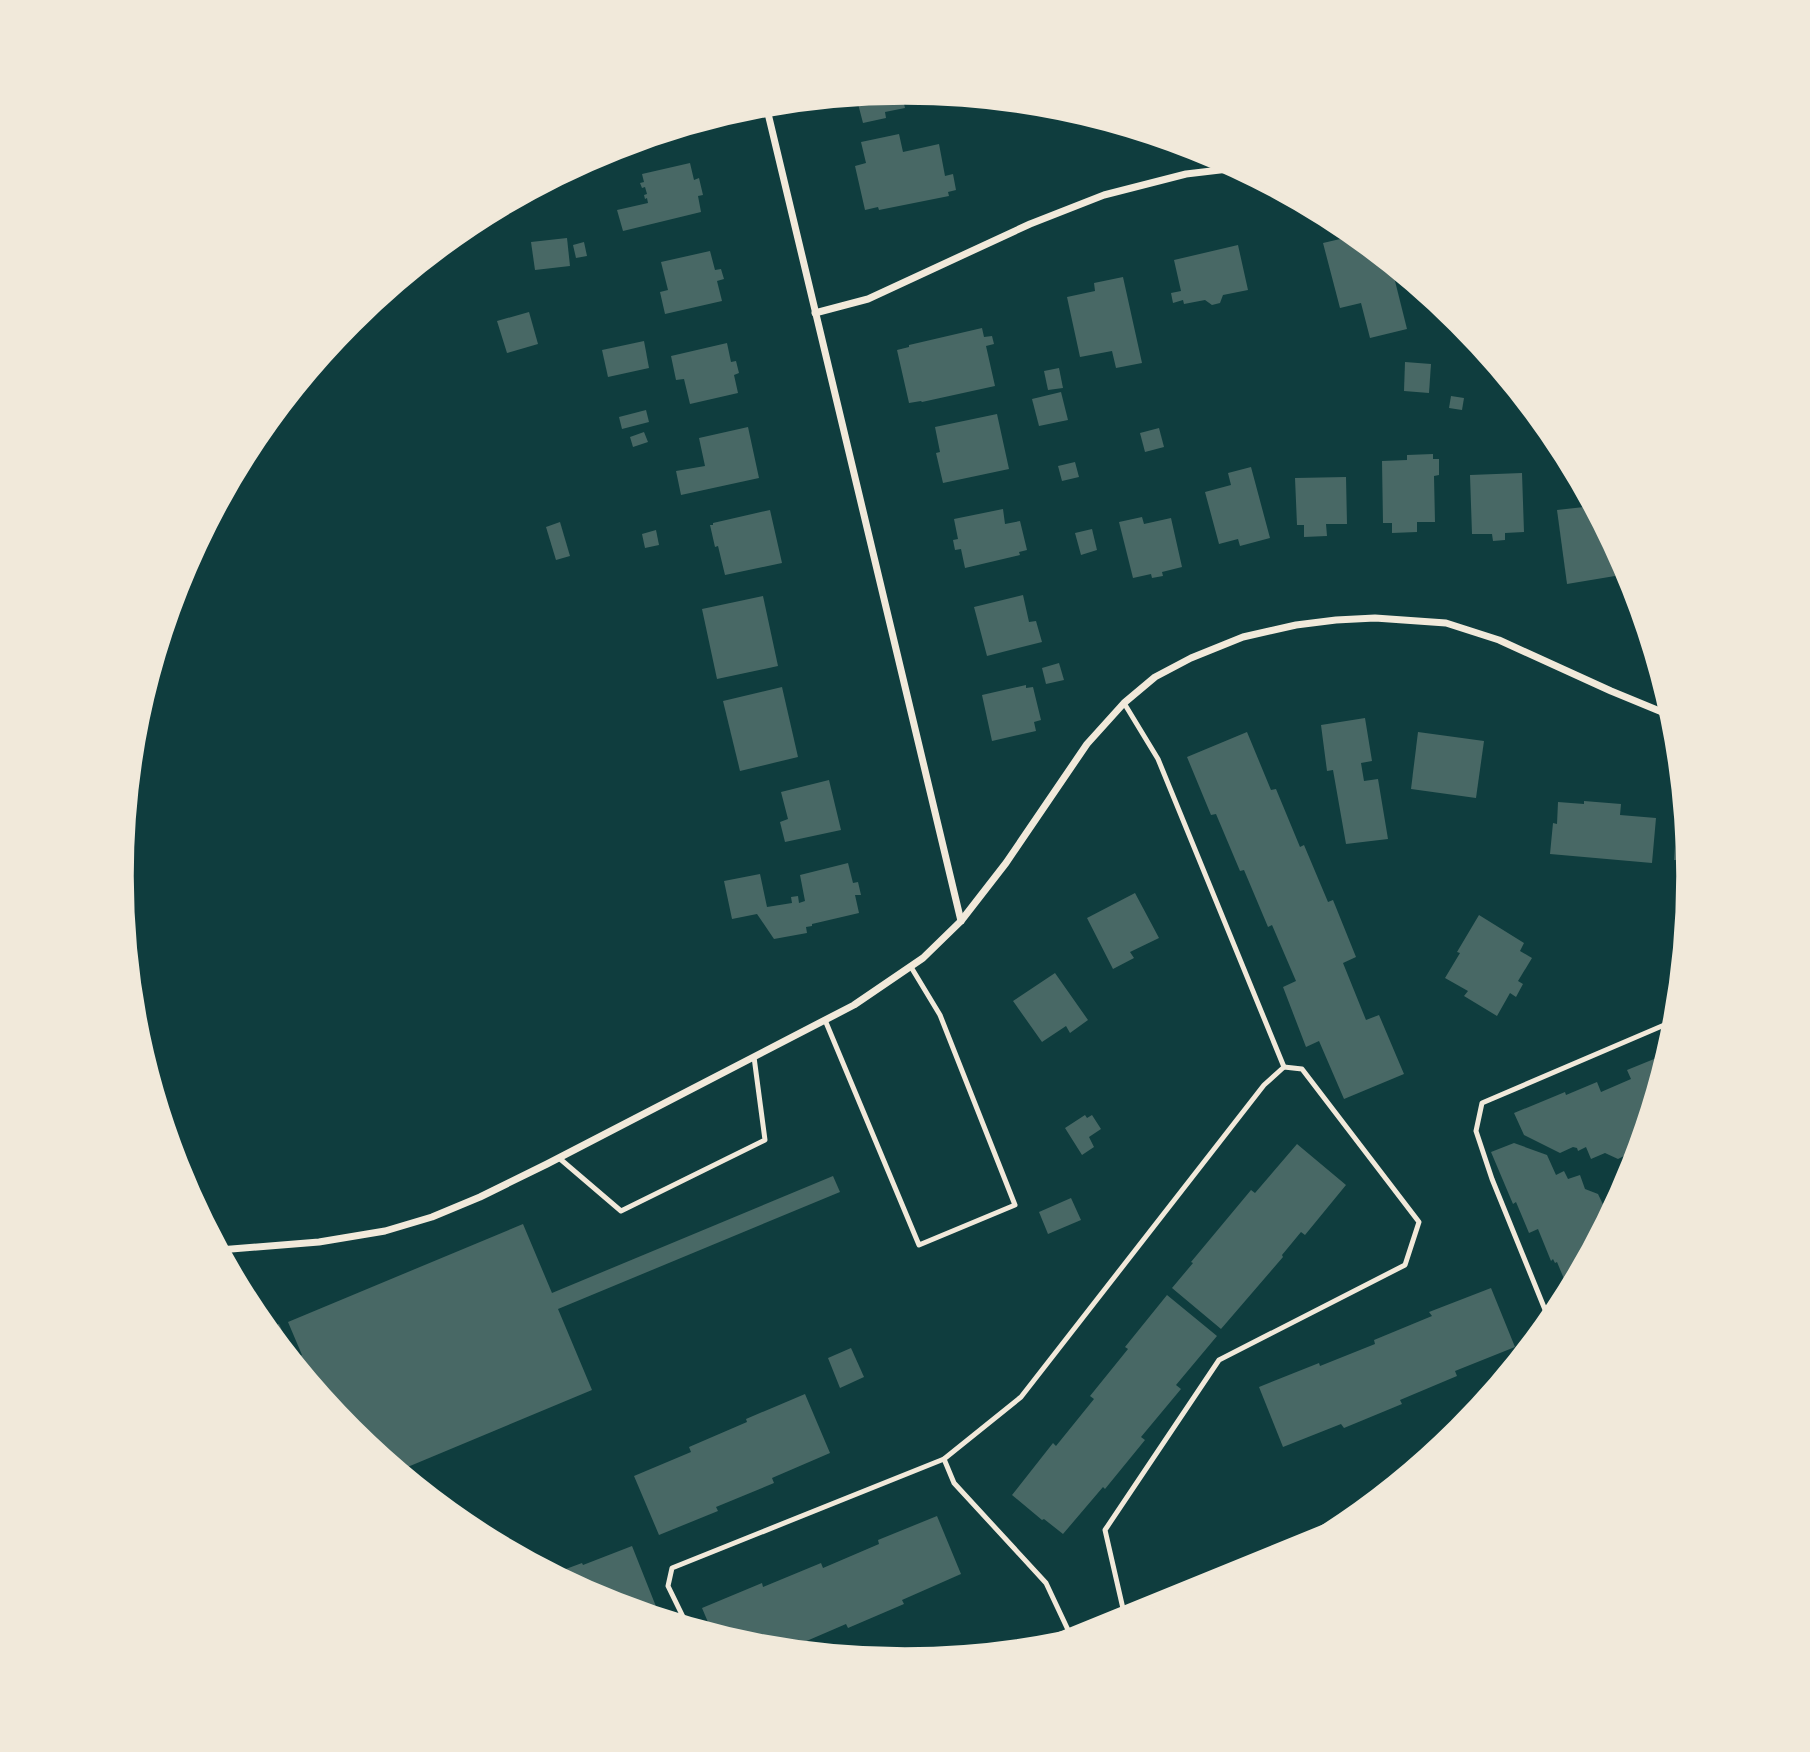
<svg xmlns="http://www.w3.org/2000/svg" width="1810" height="1752" font-family="'Noto Sans',sans-serif">
<rect width="100%" height="100%" fill="#0f3d3e"/>
<g fill="#486865">
<polygon points="901,91 905,108 885,112 886,118 863,123 856,96"/>
<polygon points="899,134 903,152 939,144 945,176 953,174 956,190 948,192 949,196 879,210 878,207 865,210 855,166 866,163 861,142"/>
<polygon points="690,163 694,180 699,178 703,195 698,196 701,212 623,231 617,210 648,203 647,198 645,199 644,195 647,194 645,187 642,188 640,183 644,182 642,174"/>
<polygon points="1353,236 1355,245 1365,243 1391,265 1407,329 1370,338 1361,303 1340,308 1323,243"/>
<polygon points="567,238 570,266 535,270 531,242"/>
<polygon points="584,242 587,256 576,258 573,245"/>
<polygon points="1238,245 1248,290 1223,295 1220,303 1212,305 1205,300 1184,304 1183,300 1173,303 1171,293 1181,291 1174,260"/>
<polygon points="710,251 715,270 721,269 724,279 717,281 722,301 665,314 660,292 668,290 661,262"/>
<polygon points="1123,277 1142,363 1116,368 1112,351 1080,357 1067,297 1095,291 1094,283"/>
<polygon points="529,312 538,344 507,353 497,321"/>
<polygon points="1450,313 1460,321 1468,330 1449,330"/>
<polygon points="982,328 984,337 992,336 994,344 986,346 995,386 922,402 921,401 909,403 897,350 909,347 909,345"/>
<polygon points="644,341 649,368 608,377 602,350"/>
<polygon points="727,343 731,362 736,361 739,373 734,375 738,393 690,404 684,379 676,380 671,356"/>
<polygon points="1405,362 1431,364 1429,393 1404,391"/>
<polygon points="1059,368 1063,388 1048,390 1044,371"/>
<polygon points="1061,392 1068,420 1039,426 1032,399"/>
<polygon points="1451,396 1464,398 1462,410 1449,408"/>
<polygon points="646,410 649,422 622,429 619,417"/>
<polygon points="997,414 1009,469 943,483 936,453 940,452 935,427"/>
<polygon points="748,427 759,478 681,495 676,471 705,466 699,438"/>
<polygon points="1159,428 1164,447 1145,452 1140,433"/>
<polygon points="644,432 648,442 633,447 630,437"/>
<polygon points="1433,454 1433,459 1439,459 1439,475 1434,476 1435,522 1417,522 1417,532 1392,533 1392,523 1383,523 1382,461 1407,460 1407,455"/>
<polygon points="1075,462 1079,477 1062,481 1058,466"/>
<polygon points="1251,467 1270,538 1240,546 1238,539 1219,544 1205,492 1231,485 1228,473"/>
<polygon points="1522,473 1524,532 1505,533 1505,540 1493,541 1492,534 1472,534 1470,475"/>
<polygon points="1346,477 1347,524 1326,524 1327,536 1304,537 1304,525 1297,525 1295,478"/>
<polygon points="1593,506 1612,541 1615,576 1567,584 1557,510"/>
<polygon points="1003,509 1005,524 1020,521 1027,550 1019,552 1020,555 965,568 961,549 955,550 953,540 958,539 954,519"/>
<polygon points="770,510 782,563 725,575 718,546 715,547 710,525 713,525 713,523"/>
<polygon points="1142,517 1144,524 1171,518 1182,567 1162,572 1163,576 1152,578 1151,574 1133,578 1119,522"/>
<polygon points="560,522 570,556 556,560 546,527"/>
<polygon points="1092,529 1097,550 1081,555 1075,533"/>
<polygon points="656,530 659,545 645,548 642,534"/>
<polygon points="1023,595 1029,622 1036,621 1042,642 987,656 974,607"/>
<polygon points="763,596 778,666 717,679 702,609"/>
<polygon points="1059,663 1064,680 1046,684 1042,668"/>
<polygon points="1026,685 1026,688 1033,687 1041,720 1034,722 1036,731 992,741 982,695"/>
<polygon points="782,687 798,757 740,771 723,701"/>
<polygon points="1365,718 1372,761 1361,763 1364,781 1378,779 1388,839 1346,844 1333,770 1327,771 1321,725"/>
<polygon points="1247,732 1271,790 1276,789 1300,847 1304,845 1328,902 1333,900 1356,957 1343,963 1366,1020 1379,1015 1404,1074 1344,1099 1319,1041 1306,1047 1283,987 1296,981 1272,925 1268,927 1244,870 1240,871 1216,814 1211,815 1187,757"/>
<polygon points="1418,732 1484,741 1476,798 1411,789"/>
<polygon points="829,780 841,830 785,842 780,822 788,819 781,792"/>
<polygon points="1584,801 1621,804 1620,815 1656,818 1652,863 1550,854 1553,823 1557,824 1558,802 1584,804"/>
<polygon points="1677,817 1684,817 1690,876 1689,889 1676,888 1678,860 1674,860"/>
<polygon points="848,863 853,883 858,882 861,895 855,895 859,913 812,924 812,926 806,927 807,933 774,939 757,914 732,919 724,881 760,874 767,907 792,903 791,897 798,896 799,903 805,901 800,875"/>
<polygon points="1135,893 1159,938 1130,952 1134,958 1113,969 1087,918"/>
<polygon points="1479,915 1524,943 1520,951 1532,958 1518,981 1523,984 1516,997 1510,993 1497,1016 1464,996 1468,991 1445,978 1460,953 1457,952"/>
<polygon points="1055,973 1088,1020 1070,1033 1066,1026 1042,1042 1013,1001"/>
<polygon points="1669,1049 1634,1162 1630,1164 1626,1155 1618,1159 1605,1153 1591,1159 1586,1147 1578,1151 1577,1148 1573,1147 1560,1153 1524,1135 1514,1113 1565,1092 1566,1095 1597,1082 1601,1092 1631,1079 1627,1070 1659,1057 1657,1054"/>
<polygon points="1085,1115 1087,1118 1092,1115 1101,1129 1089,1137 1094,1147 1082,1155 1065,1128"/>
<polygon points="1514,1143 1547,1155 1556,1175 1564,1171 1568,1179 1580,1175 1585,1189 1598,1194 1609,1217 1569,1291 1557,1262 1555,1263 1553,1259 1551,1261 1538,1229 1529,1233 1516,1202 1513,1204 1491,1152"/>
<polygon points="1297,1144 1346,1185 1305,1235 1301,1232 1282,1255 1283,1257 1221,1329 1172,1288 1193,1263 1191,1262 1251,1190 1255,1193"/>
<polygon points="833,1176 840,1192 558,1309 592,1390 398,1471 350,1431 316,1390 309,1372 304,1375 291,1360 302,1355 288,1322 523,1224 552,1293"/>
<polygon points="1071,1198 1081,1220 1048,1234 1039,1212"/>
<polygon points="1491,1288 1515,1347 1455,1371 1457,1376 1400,1400 1402,1404 1344,1428 1341,1424 1283,1447 1259,1387 1319,1363 1320,1366 1375,1344 1374,1340 1432,1316 1429,1312"/>
<polygon points="1167,1295 1217,1336 1176,1385 1181,1389 1141,1437 1145,1440 1105,1489 1103,1487 1063,1534 1044,1519 1042,1520 1012,1495 1053,1443 1056,1446 1094,1399 1090,1396 1128,1349 1125,1347"/>
<polygon points="279,1324 293,1355 289,1357 266,1329"/>
<polygon points="851,1348 864,1377 840,1388 828,1358"/>
<polygon points="805,1394 830,1453 772,1478 774,1483 716,1507 718,1511 659,1535 634,1476 691,1452 689,1447 747,1422 746,1419"/>
<polygon points="937,1516 961,1574 902,1600 904,1604 848,1628 846,1624 788,1649 786,1643 773,1648 751,1646 713,1634 702,1608 762,1583 763,1587 821,1563 823,1568 879,1544 878,1540"/>
<polygon points="632,1546 657,1609 646,1614 604,1601 555,1573 582,1563 583,1565"/>
</g>
<g fill="none" stroke-linecap="round" stroke-linejoin="round">
<g stroke="#f1e9da" stroke-width="5">
<polyline points="1124,703 1158,759 1284,1067"/>
<polyline points="825,1020 919,1245 1015,1205 940,1015 911,967"/>
<polyline points="559,1158 621,1211 765,1140 754,1057"/>
<polyline points="1550,1322 1492,1179 1476,1131 1482,1103 1676,1020"/>
<polyline points="688,1627 668,1586 672,1568 944,1459"/>
<polyline points="1069,1632 1046,1583 954,1483 944,1459 1021,1397 1264,1085 1284,1067 1302,1069 1419,1222 1405,1265 1219,1360 1105,1530 1124,1613"/>
</g>
<g stroke="#f1e9da" stroke-width="7">
<polyline points="766,105 961,921"/>
<polyline points="815,313 868,299 1030,224 1104,195 1186,174 1237,168"/>
<polyline points="219,1250 319,1242 385,1231 432,1217 480,1197 547,1164 854,1005 923,958 961,921 1006,863 1087,744 1124,703 1155,677 1191,658 1243,637 1296,625 1336,620 1375,618 1446,623 1499,640 1611,691 1662,712 1672,714"/>
</g>
<polyline stroke="#f1e9da" stroke-width="14" points="1038,1648 1350,1521"/>
</g>
<path d="M0 0H1810V1752H0ZM132 876a773 773 0 1 1 1546 0a773 773 0 1 1-1546 0Z" fill="#f1e9da" fill-rule="evenodd"/>
<path fill="none" stroke="#f1e9da" stroke-width="3.5" d="M132 876a773 773 0 1 1 1546 0a773 773 0 1 1-1546 0Z"/>
</svg>
